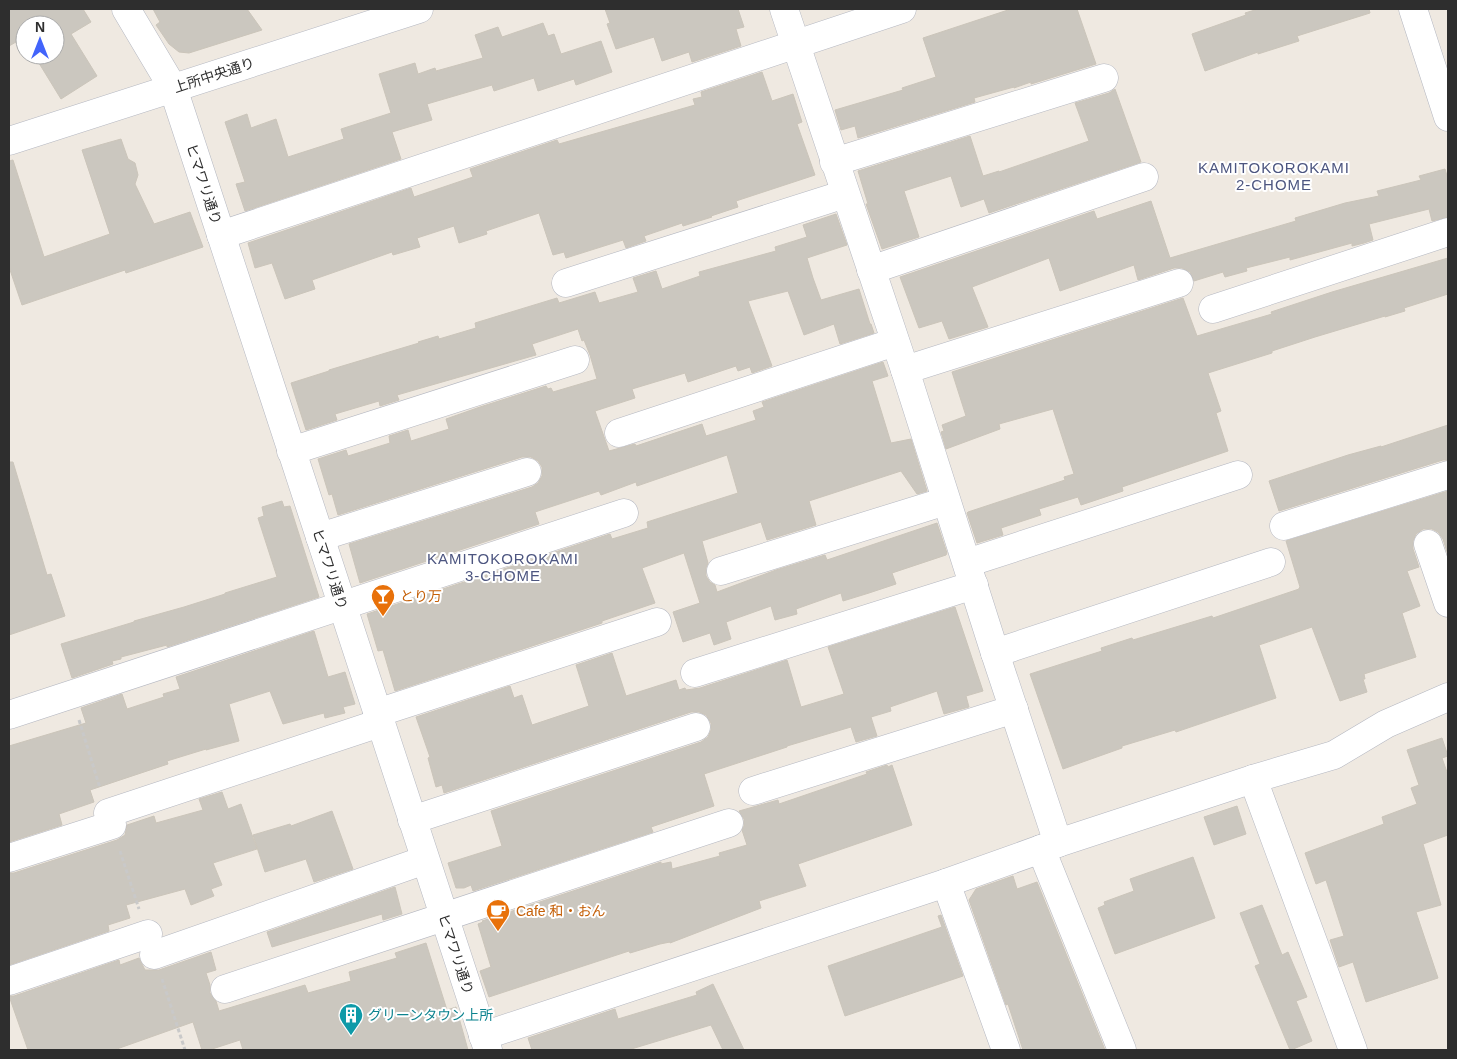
<svg xmlns="http://www.w3.org/2000/svg" width="1457" height="1059" font-family="Helvetica,'Noto Sans JP',sans-serif">
<rect width="100%" height="100%" fill="#efe9e1"/>
<g fill="#cbc7bf" stroke="#cbc5ba">
<polygon points="9,9 83,9 91,22 71,34 97,76 61,99 34,55 55,55 55,25 25,25 25,40 23,38 9,46"/>
<polygon points="153,9 247,9 262,30 189,53 179,52 169,44 156,25 160,22"/>
<polygon points="605,9 738,9 744,27 736,29 741,46 692,62 689,52 662,61 654,37 616,49 607,24 610,23"/>
<polygon points="1011,9 1077,9 1096,64 1031,84 1031,82 1014,88 1014,87 974,98 975,102 858,138 855,126 841,130 835,110 903,90 902,88 936,77 923,38"/>
<polygon points="1258,9 1369,9 1370,13 1297,36 1299,41 1258,54 1258,52 1205,71 1192,34 1246,15 1245,13"/>
<polygon points="543,23 548,36 554,34 561,54 601,41 612,72 576,85 574,79 538,91 534,78 494,91 492,85 427,104 432,120 392,132 401,159 245,211 236,184 245,182 225,122 247,114 251,128 276,119 288,157 344,139 341,129 391,113 379,74 415,63 418,74 435,68 436,71 483,58 475,35 498,27 502,37"/>
<polygon points="762,72 772,101 793,94 802,122 797,124 815,175 736,201 738,207 711,216 712,217 683,226 682,223 644,236 646,241 626,248 623,240 566,258 564,252 553,255 539,213 486,231 487,234 459,243 454,226 417,238 420,247 393,255 392,252 312,280 315,289 285,299 272,263 255,268 248,243 411,188 414,197 473,177 470,169 557,140 559,144 695,105 693,99 702,97 701,92"/>
<polygon points="1115,89 1141,162 989,213 984,199 961,207 951,176 904,191 919,237 882,249 866,204 868,204 858,171 970,136 983,176 999,171 999,172 1089,141 1075,103 1109,93"/>
<polygon points="121,139 128,159 135,163 138,175 135,184 154,224 190,212 203,247 126,273 125,270 22,305 9,267 9,161 13,160 44,257 110,234 82,150"/>
<polygon points="1445,169 1448,179 1448,217 1432,221 1429,209 1369,224 1373,240 1364,243 1352,246 1352,243 1290,260 1290,257 1246,268 1247,271 1225,277 1223,272 1194,281 1190,272 1182,268 1174,268 1138,280 1134,265 1060,291 1049,258 972,287 988,327 949,339 942,321 919,328 900,277 1094,211 1097,219 1151,201 1170,258 1296,221 1295,218 1345,203 1379,196 1377,191 1421,180 1419,176"/>
<polygon points="836,214 847,245 807,258 813,278 821,300 859,289 870,324 871,324 874,333 840,344 834,324 804,335 788,291 748,301 772,366 752,373 750,367 738,371 736,366 688,382 685,373 632,389 635,398 595,411 609,451 635,444 636,446 702,424 706,436 756,420 753,411 764,407 762,402 883,362 888,376 872,381 891,443 911,439 927,491 917,494 901,471 809,501 816,525 767,540 761,522 702,541 708,563 706,568 706,576 710,582 715,585 717,592 776,570 825,555 827,560 937,523 947,553 946,555 892,573 896,584 869,593 843,601 841,593 796,609 797,614 775,620 771,606 726,622 731,639 714,645 710,633 683,642 673,612 700,603 684,553 642,568 655,603 602,621 602,623 395,691 383,650 378,651 367,614 610,534 612,539 648,528 647,522 738,493 727,455 637,486 636,482 601,495 599,491 535,512 539,524 360,583 349,544 532,487 538,483 542,476 542,467 538,461 531,457 522,457 338,515 332,494 329,495 318,459 346,450 348,456 390,443 389,436 408,430 411,441 449,429 446,419 480,407 546,386 548,389 551,388 553,392 597,379 590,355 584,340 582,341 578,329 532,344 536,355 397,395 399,400 380,406 379,401 335,414 337,420 306,430 291,383 329,371 329,370 419,343 418,342 438,336 439,339 476,328 475,323 557,298 559,303 595,292 599,303 638,292 633,278 656,271 662,289 700,276 699,272 776,251 775,247 807,237 803,225"/>
<polygon points="1448,258 1448,294 1404,308 1405,311 1385,317 1385,316 1315,337 1272,351 1272,353 1208,373 1221,411 1216,413 1228,451 1122,487 1123,491 1081,505 1078,497 1039,509 1041,515 1001,528 1003,535 977,543 967,513 968,512 1065,480 1064,477 1074,474 1053,409 999,424 1000,429 946,449 941,432 944,431 942,425 966,416 952,372 1183,298 1197,336 1272,314 1271,312 1332,292"/>
<polygon points="1448,425 1448,460 1443,460 1279,511 1269,481 1348,455 1381,446 1381,447"/>
<polygon points="9,462 13,462 47,575 51,574 65,616 9,635"/>
<polygon points="1448,491 1448,555 1443,539 1438,532 1432,529 1423,529 1416,534 1413,541 1413,549 1419,567 1407,571 1420,606 1402,613 1416,657 1364,674 1365,679 1363,679 1367,692 1340,701 1312,627 1259,645 1276,698 1176,732 1175,730 1122,746 1122,748 1063,769 1030,674 1102,651 1101,648 1132,638 1133,640 1212,616 1213,618 1299,589 1299,588 1300,587 1286,541"/>
<polygon points="282,501 284,507 290,506 319,597 167,647 167,645 121,657 121,659 112,661 113,664 72,678 61,644 134,622 134,621 184,607 225,594 225,593 277,577 258,518 264,516 262,507"/>
<polygon points="955,607 983,691 966,696 969,707 944,714 937,691 890,707 891,711 871,717 877,736 856,742 851,727 787,746 787,747 704,774 714,806 651,827 653,832 473,891 471,885 464,888 456,888 448,863 502,846 491,811 701,742 708,737 711,730 711,723 706,715 699,712 691,712 444,793 442,785 436,787 428,758 430,757 416,717 510,686 514,698 522,695 532,725 589,706 576,665 612,653 626,696 676,680 679,690 685,688 686,690 700,688 787,660 801,707 844,694 828,647"/>
<polygon points="314,631 328,677 345,672 355,704 343,707 345,713 325,718 324,713 283,724 270,691 229,704 239,741 206,750 206,749 167,761 168,764 90,790 94,802 59,814 62,825 9,842 9,746 86,723 81,708 122,694 127,709 164,697 163,694 180,689 176,677"/>
<polygon points="1442,738 1448,756 1442,758 1448,775 1448,835 1423,844 1441,905 1416,912 1438,978 1366,1002 1353,962 1339,967 1330,940 1344,936 1326,880 1316,884 1305,853 1384,824 1382,817 1417,804 1411,788 1419,785 1407,750"/>
<polygon points="887,765 888,767 892,765 912,825 798,864 806,886 759,901 761,908 670,943 670,942 660,944 630,953 629,951 489,997 480,971 491,967 478,924 483,922 482,921 661,862 661,864 671,862 672,869 720,856 719,853 747,845 742,830 744,826 744,819 739,811 778,800 779,804 867,774 866,772"/>
<polygon points="222,792 228,809 241,804 257,849 213,863 222,885 211,889 214,896 191,905 185,889 126,905 130,918 108,925 109,931 9,965 9,873 14,873 117,840 125,835 127,825 154,816 156,823 203,810 199,799"/>
<polygon points="1237,806 1246,834 1214,845 1204,817"/>
<polygon points="332,811 353,869 314,882 306,859 265,872 253,835 290,824 291,826"/>
<polygon points="1193,857 1215,918 1115,954 1098,908 1105,905 1104,902 1134,891 1130,879"/>
<polygon points="1013,876 1017,889 1037,882 1105,1050 1023,1050 1008,1004 1006,1005 969,900 976,889"/>
<polygon points="395,887 402,914 383,920 382,914 272,947 267,932"/>
<polygon points="1262,905 1282,955 1288,952 1307,997 1296,1001 1312,1041 1291,1050 1290,1050 1255,966 1260,964 1240,913"/>
<polygon points="941,915 963,976 845,1016 828,966 942,927 938,916"/>
<polygon points="426,943 447,1010 456,1007 468,1050 243,1050 240,1040 209,1050 202,1050 193,1022 114,1050 28,1050 9,996 14,996 119,960 120,965 139,958 145,970 159,970 211,952 216,970 206,973 210,985 210,993 216,1001 219,1011 305,985 308,993 351,981 349,972 397,958 395,953"/>
<polygon points="713,984 744,1050 723,1050 711,1025 628,1050 532,1050 528,1038 615,1009 618,1019 697,995 696,992"/>
</g>
<g fill="none" stroke-linecap="round" stroke-linejoin="round">
<g stroke="#b4b7c1" stroke-width="29">
<g id="minor">
<polyline points="126,9 173,88 488,1050"/>
<polyline points="784,9 905,370 995,653 1058,843"/>
<polyline points="1413,9 1448,117"/>
<polyline points="834,162 1104,78"/>
<polyline points="221,235 902,9"/>
<polyline points="871,270 1144,177"/>
<polyline points="566,283 845,194"/>
<polyline points="1213,309 1448,232"/>
<polyline points="905,370 1179,283"/>
<polyline points="619,433 895,342"/>
<polyline points="291,451 575,360"/>
<polyline points="1284,526 1448,475"/>
<polyline points="320,537 527,472"/>
<polyline points="1428,544 1448,603"/>
<polyline points="967,563 1238,475"/>
<polyline points="721,571 946,501"/>
<polyline points="995,653 1271,562"/>
<polyline points="695,673 974,585"/>
<polyline points="377,713 657,622"/>
<polyline points="9,715 624,513"/>
<polyline points="1253,779 1353,1050"/>
<polyline points="753,791 1014,709"/>
<polyline points="108,813 380,723"/>
<polyline points="412,820 696,727"/>
<polyline points="1041,849 1122,1050"/>
<polyline points="9,858 112,825"/>
<polyline points="946,883 1006,1050"/>
<polyline points="154,955 425,860"/>
<polyline points="9,981 148,934"/>
<polyline points="225,989 729,823"/>
<polyline points="483,1036 946,883 1058,843 1253,779 1334,755 1386,724 1448,697"/>
</g>
</g>
<g stroke="#b4b7c1" stroke-width="29">
<polyline id="tertiary" points="9,141 419,9"/>
</g>
<g stroke="#c9c9c9" stroke-width="3" stroke-dasharray="4 2.5" stroke-linecap="butt">
<polyline points="79,720 100,788"/>
<polyline points="120,851 139,909"/>
<polyline points="162,979 185,1050"/>
</g>
<use href="#minor" stroke="#fff" stroke-width="28"/>
<use href="#tertiary" stroke="#fff" stroke-width="28"/>
</g>
<defs>
<g id="bar-pin" transform="scale(1.25)"><path d="M0 17L-7.5 6A9.5 9.5 0 1 1 7.5 6Z" fill="#e8710a" stroke="#fff"/><path d="M-6-5H6L.8 .8V4.5H3.5V6h-7V4.5H-.8V.8Z" fill="#fff"/></g>
<g id="cafe-pin" transform="scale(1.25)"><path d="M0 17L-7.5 6A9.5 9.5 0 1 1 7.5 6Z" fill="#e8710a" stroke="#fff"/><path d="M-5.5-4.5H6V0H3Q3 3.5 0 3.5H-2.5Q-5.5 3.5-5.5 0ZM3-3.2v2h1.7v-2ZM-6 4.5H4V6H-6Z" fill="#fff"/></g>
<g id="building-pin" transform="scale(1.25)"><path d="M0 17L-7.5 6A9.5 9.5 0 1 1 7.5 6Z" fill="#0f9aa8" stroke="#fff"/><path d="M-4-6H4V6H1V3H-1V6H-4ZM-2.5-4.3h1.7v1.8h-1.7ZM.8-4.3h1.7v1.8H.8ZM-2.5-1h1.7V.8h-1.7ZM.8-1h1.7V.8H.8Z" fill="#fff"/></g>
</defs>
<g fill-rule="evenodd">
<use href="#bar-pin" x="383" y="596"/>
<use href="#cafe-pin" x="498" y="911"/>
<use href="#building-pin" x="351" y="1015"/>
</g>
<g text-anchor="middle" stroke-width="4" stroke-linejoin="round" paint-order="stroke">
<g font-size="14" fill="#2e2e2e" stroke="#fff">
<text transform="translate(214 75) rotate(-18)" y="5">上所中央通り</text>
<text transform="translate(204 184) rotate(72)" y="5">ヒマワリ通り</text>
<text transform="translate(330 569) rotate(72)" y="5">ヒマワリ通り</text>
<text transform="translate(456 954) rotate(72)" y="5">ヒマワリ通り</text>
</g>
<g font-size="14" fill="#c56008" stroke="#fff" text-anchor="start">
<text x="400" y="601">とり万</text>
<text x="516" y="916">Cafe 和・おん</text>
</g>
<g font-size="14" fill="#0d838f" stroke="#fff" text-anchor="start">
<text x="368" y="1020">グリーンタウン上所</text>
</g>
<g font-size="15" letter-spacing="1" fill="#4d5680" stroke="#fff">
<text x="1274" y="173">KAMITOKOROKAMI<tspan x="1274" dy="17">2-CHOME</tspan></text>
<text x="503" y="564">KAMITOKOROKAMI<tspan x="503" dy="17">3-CHOME</tspan></text>
</g>
</g>
<rect width="1457" height="1059" fill="none" stroke="#2e2e2e" stroke-width="20"/>
<g transform="translate(40 40)"><circle r="24" fill="#ffffff" stroke="#ababab"/>
<path d="M0-4L9 19L0 12L-9 19Z" fill="#4264fb"/>
<text y="-8" font-size="14" font-weight="bold" text-anchor="middle" fill="#2e2e2e">N</text>
</g>
</svg>
